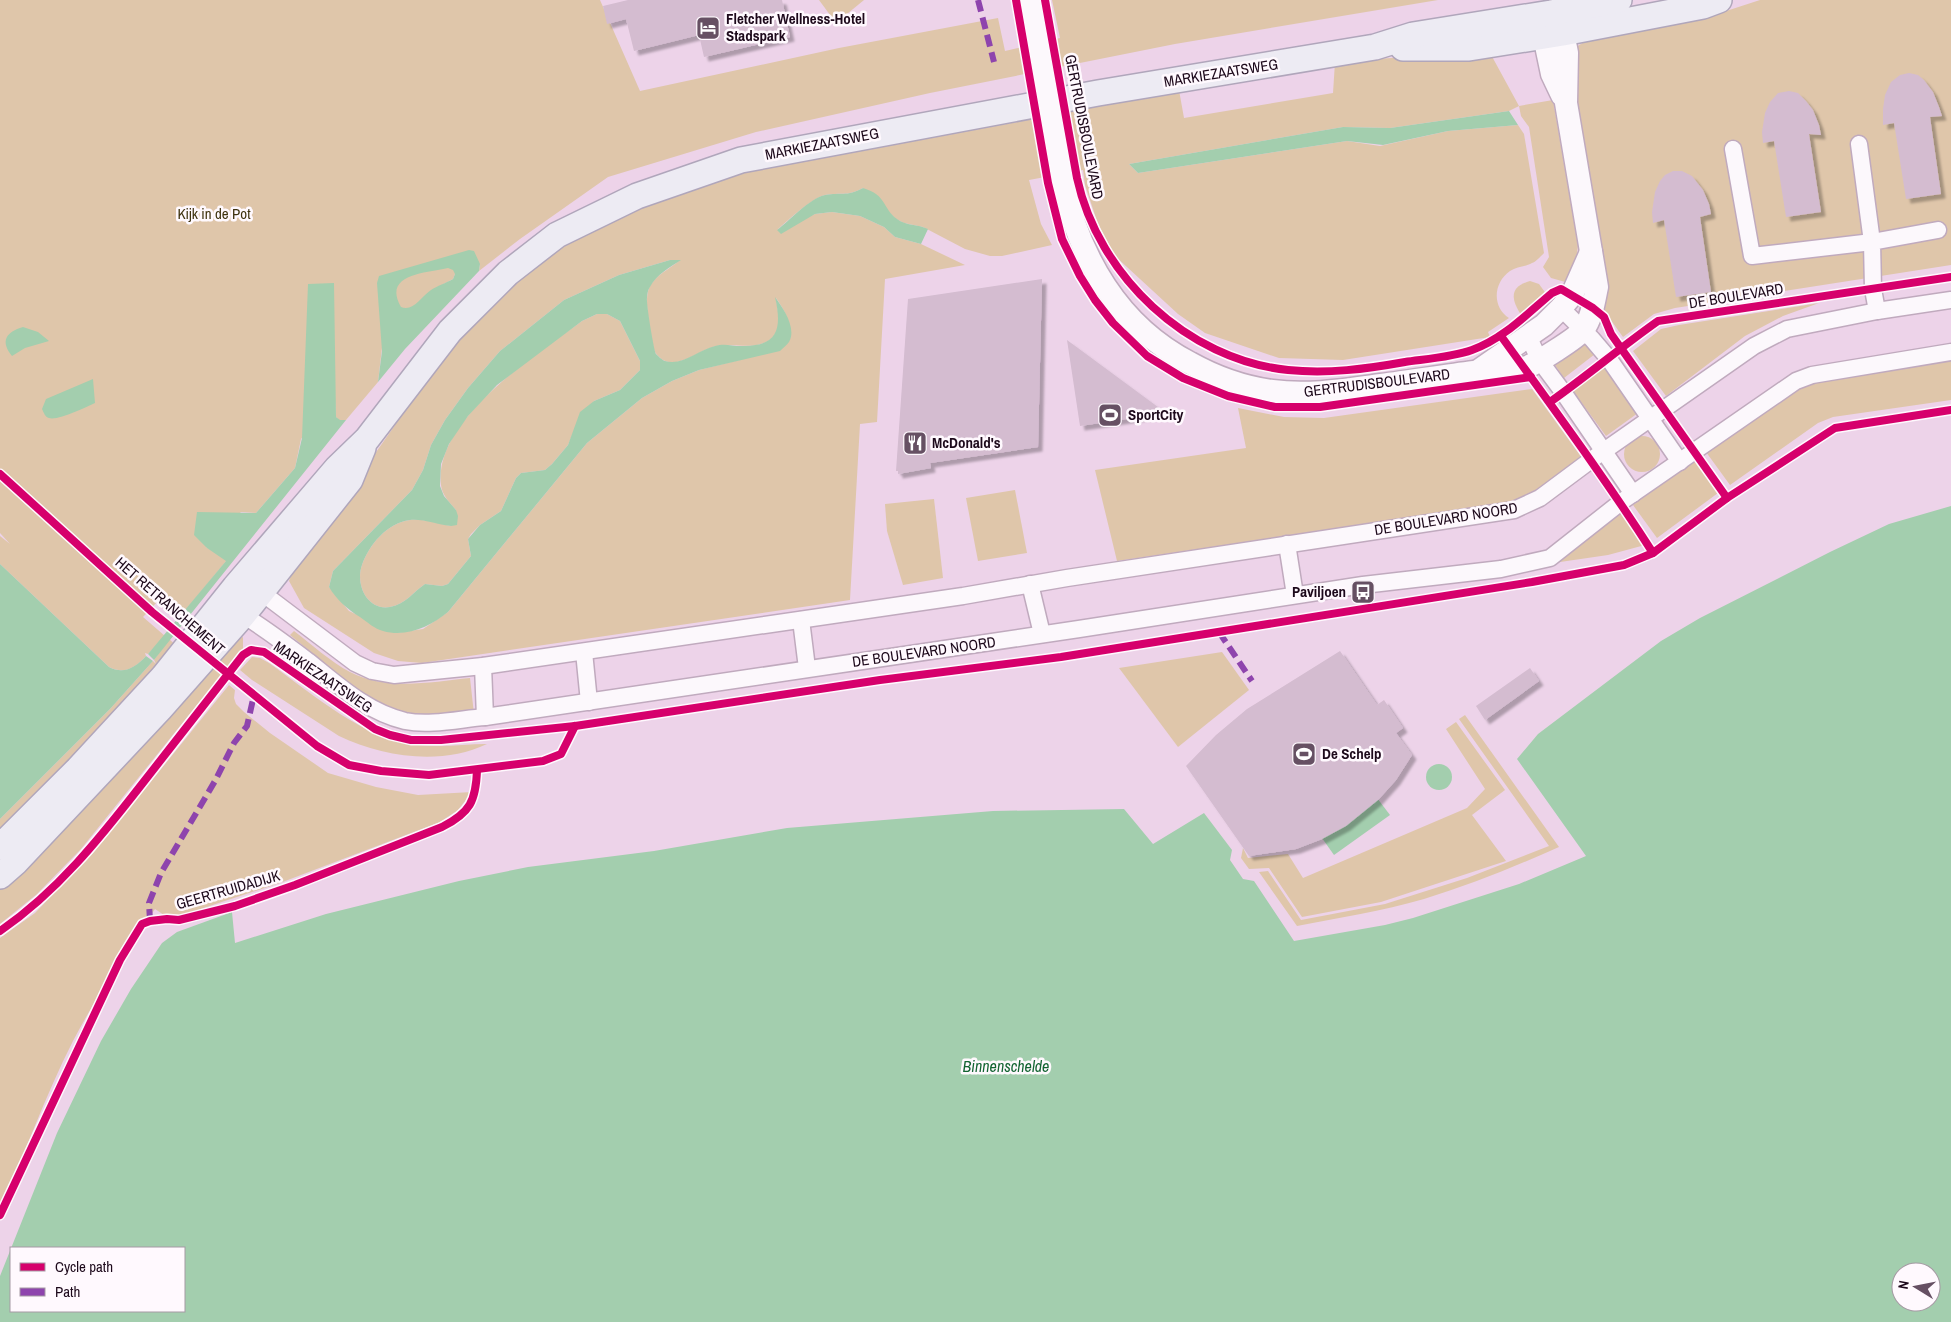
<svg xmlns="http://www.w3.org/2000/svg" width="1951" height="1322" font-family="'Archivo Narrow',sans-serif">
<defs>
<filter id="shadow"><feDropShadow dx="4.5" dy="4.5" stdDeviation="1" flood-color="#0004"/></filter>
</defs>
<rect width="100%" height="100%" fill="#edd3e9"/>
<g fill="#dfc6aa" fill-rule="evenodd">
<path d="M0,0H600L640,91L839,48L998,18L1005,51L1060,38L1052,0H1438L1175,44L930,93L756,132L608,177L520,239L479,271L480,264L455,274L453,279L436,288L382,348L378,382L346,420H339L336,417L335,401L301,439L295,468L256,513L241,512L206,547L227,560L179,618L158,601L143,617L165,636L148,654L145,653L146,656C136,667 125,675 109,667L0,564V536L10,544L0,533Z"/>
<polygon points="819,0 864,0 836,23"/>
<polygon points="1760,0 1951,0 1951,265 1675,308 1654,314 1623,337 1600,305 1575,103 1576,47 1589,39 1717,14"/>
<path d="M1489,51L1519,106L1553,100L1578,245L1576,262L1569,283L1551,278L1543,267L1549,257L1529,127L1521,116L1519,106L1509,111L1390,128L1343,127L1129,164L1138,173L1347,141L1380,146L1448,131L1518,125L1524,134L1544,253C1541,256 1536,262 1532,263C1525,267 1517,266 1510,271C1493,283 1492,307 1509,318L1488,332L1490,337L1343,360L1279,358L1205,333L1178,314L1115,256L1098,224L1085,185L1083,170L1029,180L1041,224L1052,245L1002,256H990L965,249L923,227L904,223L896,219L863,188C846,197 841,192 825,195C812,198 787,221 777,230L815,214L832,212L860,216L884,227L895,237L921,244L965,265L885,279L877,422L860,424L850,600L422,663L398,661L374,653L304,608L289,581L292,572L393,428L429,371L481,315L541,261L598,223L706,180L1017,122L1179,90L1184,118L1333,93L1335,62ZM670,260H680C670,269 655,275 649,288C648,291 647,296 647,299C646,307 652,345 655,352C656,354 661,359 663,360C680,369 700,349 717,346C735,342 756,352 772,338C784,327 777,311 776,298C785,311 790,321 791,337L739,360L699,370L672,381L642,398L587,443L448,612L423,629L396,633L349,611L329,587L333,571L412,490L423,470L431,445L445,420L468,388L500,351L564,300L619,275Z"/>
<path d="M1530,281L1539,284L1547,295L1521,315C1511,299 1509,287 1530,281Z"/>
<polygon points="1819,303 1783,316 1745,336 1666,396 1633,351 1661,329 1679,325"/>
<path d="M597,314H607L620,321L640,361V370L620,390L594,401L573,433L568,445L552,464L545,470L521,473L516,478L501,511L480,525L471,534L468,539L471,556L448,584L442,586L425,584C413,592 406,604 390,607C367,611 355,584 362,565C369,545 387,523 410,520C420,518 440,524 451,526L456,510C450,503 442,495 441,485C433,420 537,354 582,321Z"/>
<polygon points="1585,340 1595,354 1564,378 1555,365"/>
<polygon points="1951,358 1951,400 1833,417 1818,423 1730,485 1706,452 1799,386 1823,377"/>
<polygon points="1604,366 1638,413 1606,436 1573,391"/>
<polygon points="1532,389 1582,458 1525,499 1513,503 1117,561 1095,470 1246,448 1238,408 1284,417 1324,418"/>
<circle cx="1642" cy="454" r="18"/>
<polygon points="1694,460 1718,493 1657,538 1633,505"/>
<polygon points="1015,490 1027,553 978,561 966,498"/>
<polygon points="934,499 943,578 903,585 887,531 885,504"/>
<polygon points="1621,512 1645,545 1608,555 1526,567"/>
<path d="M294,631C311,644 331,662 350,672C386,691 431,682 470,678L474,714C450,717 425,718 401,713C367,705 318,657 290,635Z"/>
<polygon points="243,637 243,650 238,654 81,849 37,894 0,924 0,886 231,642"/>
<polygon points="169,639 179,648 0,839 0,819 110,709 153,661 156,664 154,660"/>
<polygon points="1222,652 1249,690 1178,747 1119,668"/>
<path d="M252,657L260,658L269,663C313,694 364,740 418,745C441,748 465,744 487,744C441,766 383,757 339,736L252,680L240,670Z"/>
<path d="M229,685L235,690L234,698L236,704L244,712L270,733L328,773L376,787L418,795L472,792L458,810L440,822L280,883L170,919L155,909C126,952 97,995 73,1041C45,1096 24,1155 0,1212V938L35,913L94,852Z"/>
<path d="M1465,715L1559,847C1514,867 1470,885 1424,899C1382,911 1339,918 1297,926L1259,872L1268,871L1301,920L1385,904L1467,878L1549,846L1459,719Z"/>
<polygon points="1456,722 1505,790 1472,815 1506,861 1381,902 1302,917 1269,868 1249,869 1241,858 1243,848 1248,858 1288,854 1303,878 1467,808 1485,789 1446,729"/>
</g>
<g fill="#a3ceae" fill-rule="evenodd">
<polygon points="1509,111 1518,125 1448,131 1383,145 1347,141 1138,173 1129,164 1343,127 1390,128"/>
<path d="M863,188C887,195 882,208 897,219C906,226 918,224 928,229L921,244L895,237L884,227L860,216L832,212L815,214L781,234L777,230C789,221 810,198 825,195C841,192 846,197 863,188Z"/>
<path d="M469,250L474,251L480,264L479,271L405,349L378,382L382,351L377,283L379,276ZM448,268L453,270L455,274L453,279C446,283 437,286 431,290C421,297 413,312 401,307C382,274 426,273 448,268Z"/>
<path d="M670,260H681C670,267 656,275 650,287C648,289 647,295 647,298C646,303 654,351 656,354C658,356 662,360 665,361C683,366 698,350 715,346C724,343 732,346 741,346C779,347 782,328 775,297C783,308 797,328 789,342C787,345 783,348 780,351L699,370L672,381L642,398L587,443L448,612C431,626 407,638 383,631C375,629 367,622 360,617C348,610 336,599 329,587L333,571L412,490L423,470L431,445L445,420L468,388L500,351L564,300L619,275ZM597,314H607L620,321L640,361V370L620,390L594,401L580,412L568,445L552,464L545,470L521,473L516,478L501,511L480,525L468,539L471,556L448,584L442,586L425,584C413,592 406,604 390,607C367,611 355,584 362,565C369,545 387,523 410,520C420,518 440,525 451,526L457,525L458,516L456,510L444,496L440,486L441,464L449,444L468,416L497,385L582,321Z"/>
<polygon points="334,283 336,417 340,420 346,420 154,660 148,654 226,561 207,548 194,535 197,512 256,513 295,468 302,438 308,284"/>
<path d="M23,327L38,332L49,341L25,348L12,356C0,341 6,332 23,327Z"/>
<path d="M93,379L95,403C86,407 58,421 49,418C45,417 44,413 42,409L46,399Z"/>
<path d="M1951,506V1322H0V1276L57,1133L101,1041L131,989L162,943L177,932L232,912L235,943L326,914L459,881L528,867L654,851L787,828L993,811L1124,809L1153,844L1204,813L1232,850L1230,860L1243,879L1254,881L1294,941L1385,925L1413,918L1519,884L1586,856L1517,759L1538,734L1661,641L1700,618L1830,552L1889,524ZM11,1248H184V1311H11ZM1901,1272H1931V1302H1901Z"/>
<path d="M0,564L109,667C124,675 136,667 146,656L153,661L110,709L0,819Z"/>
<circle cx="1439" cy="777" r="13"/>
<polygon points="1374,794 1390,815 1334,855 1317,831"/>
</g>
<g fill="#d4bcd0" filter="url(#shadow)">
<polygon points="628,0 782,0 790,37 704,57 699,35 634,51 626,19 607,24 603,6"/>
<polygon points="1909,73 1918,75 1924,80 1933,92 1939,107 1942,116 1930,117 1941,194 1906,199 1894,123 1883,125 1883,109 1885,95 1891,82 1900,75"/>
<polygon points="1789,91 1798,93 1806,101 1813,110 1819,125 1821,135 1809,134 1821,212 1786,217 1774,141 1763,143 1762,132 1765,113 1770,102 1778,93"/>
<polygon points="1673,171 1682,171 1692,176 1703,190 1709,204 1711,214 1700,217 1711,292 1676,297 1664,220 1653,223 1652,212 1655,192 1660,181 1665,175"/>
<polygon points="1042,279 1038,447 930,463 931,468 898,474 898,471 896,471 908,299"/>
<polygon points="1067,340 1166,413 1080,426"/>
<polygon points="1340,651 1377,705 1384,700 1403,728 1396,733 1412,755 1396,780 1378,800 1346,826 1322,839 1296,849 1249,856 1186,766 1216,735 1247,709"/>
<polygon points="1530,668 1539,681 1485,720 1476,706"/>
</g>
<g fill="none" stroke-linecap="round" stroke-linejoin="round">
<g stroke="#c0aabe" stroke-width="19">
<g id="street">
<polyline points="1733,149 1752,256 1872,242 1859,144"/>
<polyline points="1561,308 1592,339 1609,359 1680,462"/>
<polyline points="1877,311 1873,289 1872,242 1938,230"/>
<polyline points="1528,336 1540,361 1563,392 1633,494"/>
<polyline points="1287,544 1295,595"/>
<polyline points="1030,584 1042,634"/>
<polyline points="252,590 261,592 355,663 372,671 394,675 483,666 963,596 1067,578 1514,510 1540,498 1591,460 1754,346 1787,329 1877,311 1951,300"/>
<path d="M240,605L243,615C266,629 287,645 308,661C338,685 367,712 405,721C430,726 460,719 485,717L1079,629L1363,585L1501,569L1550,558L1621,502L1796,381L1812,375L1951,352"/>
<polyline points="801,620 807,668"/>
<polyline points="584,652 589,702"/>
<polyline points="483,666 485,717"/>
</g>
</g>
<g stroke="#c0aabe" stroke-width="25">
<g id="secondary">
<polyline points="1030,0 1037,34"/>
<polyline points="1549,19 1544,36 1552,74 1562,95"/>
<path d="M1062,180C1079,257 1118,326 1190,363C1215,377 1243,387 1272,391C1308,396 1344,390 1381,385C1412,381 1443,376 1474,372C1491,369 1510,373 1527,367C1537,363 1577,338 1583,330C1592,318 1594,301 1597,287L1566,103L1567,53L1563,33L1554,19"/>
<polyline points="1478,371 1544,325 1561,308 1572,295 1591,252"/>
</g>
</g>
<g stroke="#b0a6bb" stroke-width="28">
<g id="primary">
<polyline points="1403,48 1469,48 1563,33 1703,6 1719,0"/>
<polyline points="0,847 78,769 163,677 235,587 337,468 367,439 450,331 508,273 557,235 637,196 741,160 1098,93 1375,47 1413,35 1551,13 1619,0"/>
<polyline points="0,876 16,862 160,709 243,615 350,480 363,448"/>
</g>
</g>
<use href="#street" stroke="#fcf8fc" stroke-width="16"/>
<use href="#secondary" stroke="#fcf8fc" stroke-width="22"/>
<use href="#primary" stroke="#edebf3" stroke-width="25"/>
<g stroke="#c0aabe" stroke-width="25" stroke-linecap="butt">
<polyline id="secondary-bridge" points="1037,34 1062,180"/>
</g>
<use href="#secondary-bridge" stroke="#fcf8fc" stroke-width="22"/>
<g stroke="#8e44ad" stroke-width="6" stroke-dasharray="12 6" stroke-linecap="butt">
<polyline points="978,0 994,62"/>
<polyline points="1219,632 1252,681"/>
<polyline points="150,921 149,903 161,873 215,781 234,743 247,726 254,695"/>
</g>
<g stroke="#fff9fe" stroke-width="11">
<g id="cycleway">
<polyline points="1016,0 1048,183 1062,239 1080,276 1095,300 1113,323 1147,356 1183,378 1228,396 1275,407 1320,407 1531,377"/>
<path d="M1045,0L1077,178C1098,275 1187,360 1288,370C1328,374 1366,369 1405,362C1426,359 1453,357 1472,350C1503,339 1527,314 1552,293L1561,289L1593,308L1604,317L1611,334L1727,498"/>
<path d="M1501,336C1553,408 1605,478 1653,553"/>
<path d="M1550,402C1587,376 1621,347 1658,321L1951,277"/>
<polyline points="0,474 152,612 317,746 349,765 381,771 429,775 543,761 561,754 575,726"/>
<path d="M0,931C57,892 100,838 142,784C176,741 209,698 243,655L251,650L264,652L375,729L390,735L411,740H441L575,726L880,680L1061,657L1532,582L1624,565L1653,553L1727,498L1835,428L1951,410"/>
<path d="M0,1215L120,960L142,924L150,921L167,919L179,920L235,906L295,885L442,827C470,813 476,801 477,770"/>
</g>
</g>
<use href="#cycleway" stroke="#d6006c" stroke-width="8"/>
</g>
<defs>
<g id="hotel-square" transform="scale(1.25)"><rect x="-9" y="-9" width="18" height="18" rx="4" fill="#665063" stroke="#fff9fe"/><path d="M-6-4.5h1.5V1H6V5H4.5V3h-9V5H-6ZM-4 0a1.8 1.8 0 1 1 3.6 0ZM.5 0V-2.5h3Q6-2.5 6 0Z" fill="#fff"/></g>
<g id="stadium-square" transform="scale(1.25)"><rect x="-9" y="-9" width="18" height="18" rx="4" fill="#665063" stroke="#fff9fe"/><path d="M0-5a6.5 5 0 1 0 0 10a6.5 5 0 1 0 0-10ZM-3.5-1.8h7v3.6h-7Z" fill="#fff"/></g>
<g id="restaurant-square" transform="scale(1.25)"><rect x="-9" y="-9" width="18" height="18" rx="4" fill="#665063" stroke="#fff9fe"/><path d="M-5-6h1v4h1v-4h1v4h1v-4h1v5L-1.5 .5V6h-2V.5L-5-1ZM5-6V6H3V1.5H1.5Q1.5-4 5-6Z" fill="#fff"/></g>
<g id="bus-square" transform="scale(1.25)"><rect x="-9" y="-9" width="18" height="18" rx="4" fill="#665063" stroke="#fff9fe"/><path d="M-5-6H5V4H4V6H2V4H-2V6H-4V4H-5ZM-3.5-4V0h7V-4ZM-3.5 1.2v1.5H-2V1.2ZM2 1.2v1.5H3.5V1.2Z" fill="#fff"/></g>
</defs>
<g fill-rule="evenodd">
<use href="#hotel-square" x="708" y="28"/>
<use href="#stadium-square" x="1110" y="415"/>
<use href="#restaurant-square" x="915" y="443"/>
<use href="#bus-square" x="1363" y="592"/>
<use href="#stadium-square" x="1304" y="754"/>
</g>
<g text-anchor="middle" stroke-width="5" stroke-linejoin="round" paint-order="stroke">
<g font-size="15" font-weight="bold" fill="#1d091b" stroke="#fff9fe" text-anchor="start">
<text x="726" y="24">Fletcher Wellness-Hotel<tspan x="726" dy="17">Stadspark</tspan></text>
<text x="1128" y="420">SportCity</text>
<text x="932" y="448">McDonald's</text>
<text x="1346" y="597" text-anchor="end">Paviljoen</text>
<text x="1322" y="759">De Schelp</text>
</g>
<g font-size="15" fill="#1d091b" stroke="#fff9fe">
<text transform="translate(1221 73) rotate(-9)" y="5">MARKIEZAATSWEG</text>
<text transform="translate(1084 127) rotate(79)" y="5">GERTRUDISBOULEVARD</text>
<text transform="translate(822 144) rotate(-11)" y="5">MARKIEZAATSWEG</text>
<text transform="translate(1736 296) rotate(-9)" y="5">DE BOULEVARD</text>
<text transform="translate(1377 383) rotate(-7)" y="5">GERTRUDISBOULEVARD</text>
<text transform="translate(1446 519) rotate(-9)" y="5">DE BOULEVARD NOORD</text>
<text transform="translate(170 606) rotate(41)" y="5">HET RETRANCHEMENT</text>
<text transform="translate(924 652) rotate(-8)" y="5">DE BOULEVARD NOORD</text>
<text transform="translate(323 677) rotate(34)" y="5">MARKIEZAATSWEG</text>
<text transform="translate(228 890) rotate(-16)" y="5">GEERTRUIDADIJK</text>
</g>
<g font-size="15" fill="#3e320e" stroke="#fff9fe">
<text x="214" y="219">Kijk in de Pot</text>
</g>
<g font-size="16" font-style="italic" fill="#136432" stroke="#fff9fe">
<text x="1006" y="1072">Binnenschelde</text>
</g>
</g>
<rect x="10" y="1247" width="175" height="65" fill="#fff9fe" stroke="#a599a3"/>
<rect x="20" y="1263" width="25" height="8" fill="#d6006c" stroke="#a599a3"/>
<text x="55" y="1272" font-size="15" fill="#1d091b">Cycle path</text>
<rect x="20" y="1288" width="25" height="8" fill="#8e44ad" stroke="#a599a3"/>
<text x="55" y="1297" font-size="15" fill="#1d091b">Path</text>
<g transform="translate(1916 1287) rotate(280)"><circle r="24" fill="#fff9fe" stroke="#a599a3"/>
<path d="M0-4L9 19L0 12L-9 19Z" fill="#665063"/>
<text y="-8" font-size="14" font-weight="bold" text-anchor="middle" fill="#1d091b">N</text>
</g>
</svg>
